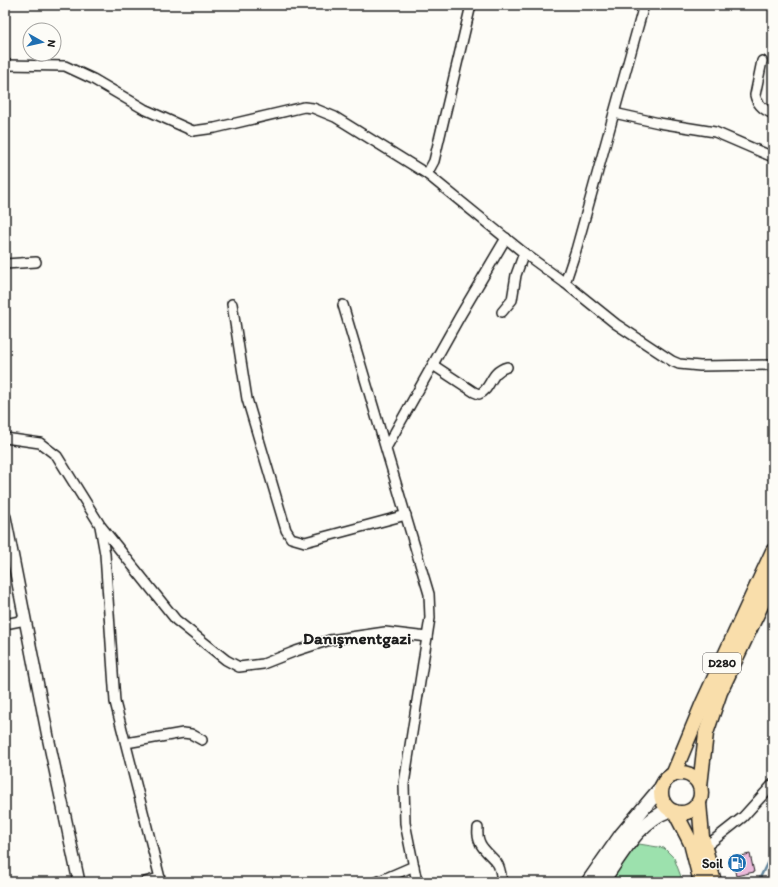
<svg xmlns="http://www.w3.org/2000/svg" width="778" height="887" font-family="Itim,sans-serif">
<rect width="100%" height="100%" fill="#fdfcf7"/>
<filter id="ink" filterUnits="userSpaceOnUse"><feTurbulence type="fractalNoise" baseFrequency=".025" numOctaves="2"/><feDisplacementMap in="SourceGraphic" scale="8" xChannelSelector="R" yChannelSelector="G"/><feConvolveMatrix kernelMatrix="1 2 1 2 8 2 1 2 1" color-interpolation-filters="sRGB"/></filter>
<g filter="url(#ink)">
<polygon fill="#9ce1ad" stroke="#5c7e64" points="639,844 664,848 674,858 683,882 607,882 621,861"/>
<g fill="none" stroke-linecap="round" stroke-linejoin="round">
<polyline stroke="#63869c" stroke-width="2.5" points="758,882 773,851"/>
</g>
<polygon fill="#ebbadb" stroke="#1c1c1c" points="750,854 754,872 736,876 732,858"/>
<g fill="none" stroke-linecap="round" stroke-linejoin="round">
<g stroke="#1c1c1c" stroke-width="12">
<g id="minor">
<path d="M762,61L755,95C757,105 764,110 773,114"/>
<polyline points="5,65 65,66 93,79 144,109 193,131 215,128 304,107 313,108 335,117 427,174 524,253 565,283 616,324 672,361 679,364 700,366 773,365"/>
<polyline points="614,113 659,123 715,132 773,157"/>
<polyline points="427,174 434,161 471,5"/>
<polyline points="5,264 36,262"/>
<polyline points="565,283 576,250 644,5"/>
<polyline points="232,304 247,399 286,530 291,538 305,542 406,515"/>
<polyline points="343,305 429,594 430,618 404,784 405,823 417,882"/>
<polyline points="502,312 512,300 516,275 524,253"/>
<path d="M433,365L474,392L479,394C492,389 489,372 507,367"/>
<polyline points="5,438 40,443 57,456 100,525 176,620 226,660 239,667 263,664 296,651 330,640 385,632 427,637"/>
<polyline points="386,448 460,316 506,238"/>
<polyline points="100,526 105,554 115,702 161,882"/>
<polyline points="5,624 25,620"/>
<polyline points="126,743 183,733 191,734 202,740"/>
<path d="M478,828C476,846 487,851 497,863C501,869 501,876 502,882"/>
<polyline points="705,847 743,817 773,784"/>
<polyline points="145,882 159,878"/>
<polyline points="377,882 414,866"/>
</g>
</g>
<g stroke="#1c1c1c" stroke-width="14">
<polyline id="tertiary" points="5,517 48,737 79,882"/>
</g>
<g stroke="#1c1c1c" stroke-width="16">
<g id="secondary">
<polyline points="588,882 621,835 663,785"/>
<path d="M602,882C621,856 638,821 670,810"/>
</g>
</g>
<g stroke="#1c1c1c" stroke-width="17">
<g id="primary">
<circle cx="681" cy="793" r="20"/>
<polyline points="673,775 703,703 773,551"/>
<polyline points="700,786 706,733 720,692 773,580"/>
<polyline points="699,803 702,837 714,882"/>
<polyline points="675,812 691,843 701,882"/>
</g>
</g>
<use href="#minor" stroke="#fdfcf7" stroke-width="9"/>
<use href="#tertiary" stroke="#fdfcf7" stroke-width="11"/>
<use href="#secondary" stroke="#fdfcf7" stroke-width="13"/>
<use href="#primary" stroke="#f9deab" stroke-width="14"/>
</g>
</g>
<defs>
<g id="fuel-disc" transform="scale(1)"><circle r="9.5" fill="#1f6fb2" stroke="#fdfcf7"/><path d="M-5.5-6h7V0h2V4h1.3V-2.5L3-4.5l.8-.8L6-3V5H2.5V1h-1V6h-7ZM-4.2-4.7v3.2H.2V-4.7Z" fill="#fff"/></g>
</defs>
<g fill-rule="evenodd">
<use href="#fuel-disc" x="737" y="863"/>
</g>
<g text-anchor="middle" stroke-width="3" stroke-linejoin="round" paint-order="stroke">
<rect fill="#fdfcf7" stroke="#605f5e" stroke-width="1" x="703" y="653" width="38" height="20" rx="3"/>
<g font-size="12" font-weight="bold" fill="#1c1c1c">
<text x="722" y="667">D280</text>
</g>
<g font-size="13" font-weight="bold" fill="#1c1c1c" stroke="#fdfcf7" text-anchor="end">
<text x="723" y="868">Soil</text>
</g>
<g font-size="17" font-weight="bold" fill="#1c1c1c" stroke="#fdfcf7">
<text x="357" y="644">Danışmentgazi</text>
</g>
</g>
<rect width="778" height="887" fill="none" stroke="#fdfcf7" stroke-width="20"/>
<rect x="10" y="10" width="758" height="867" fill="none" stroke="#1c1c1c" stroke-width="1.5" filter="url(#ink)"/>
<g transform="translate(42 42) rotate(98)"><circle r="19" fill="#fdfcf7" stroke="#a3a29f"/>
<path d="M0-3L7 15L0 10L-7 15Z" fill="#1f6fb2"/>
<text y="-6" font-size="11" font-weight="bold" text-anchor="middle" fill="#1c1c1c">N</text>
</g>
</svg>
